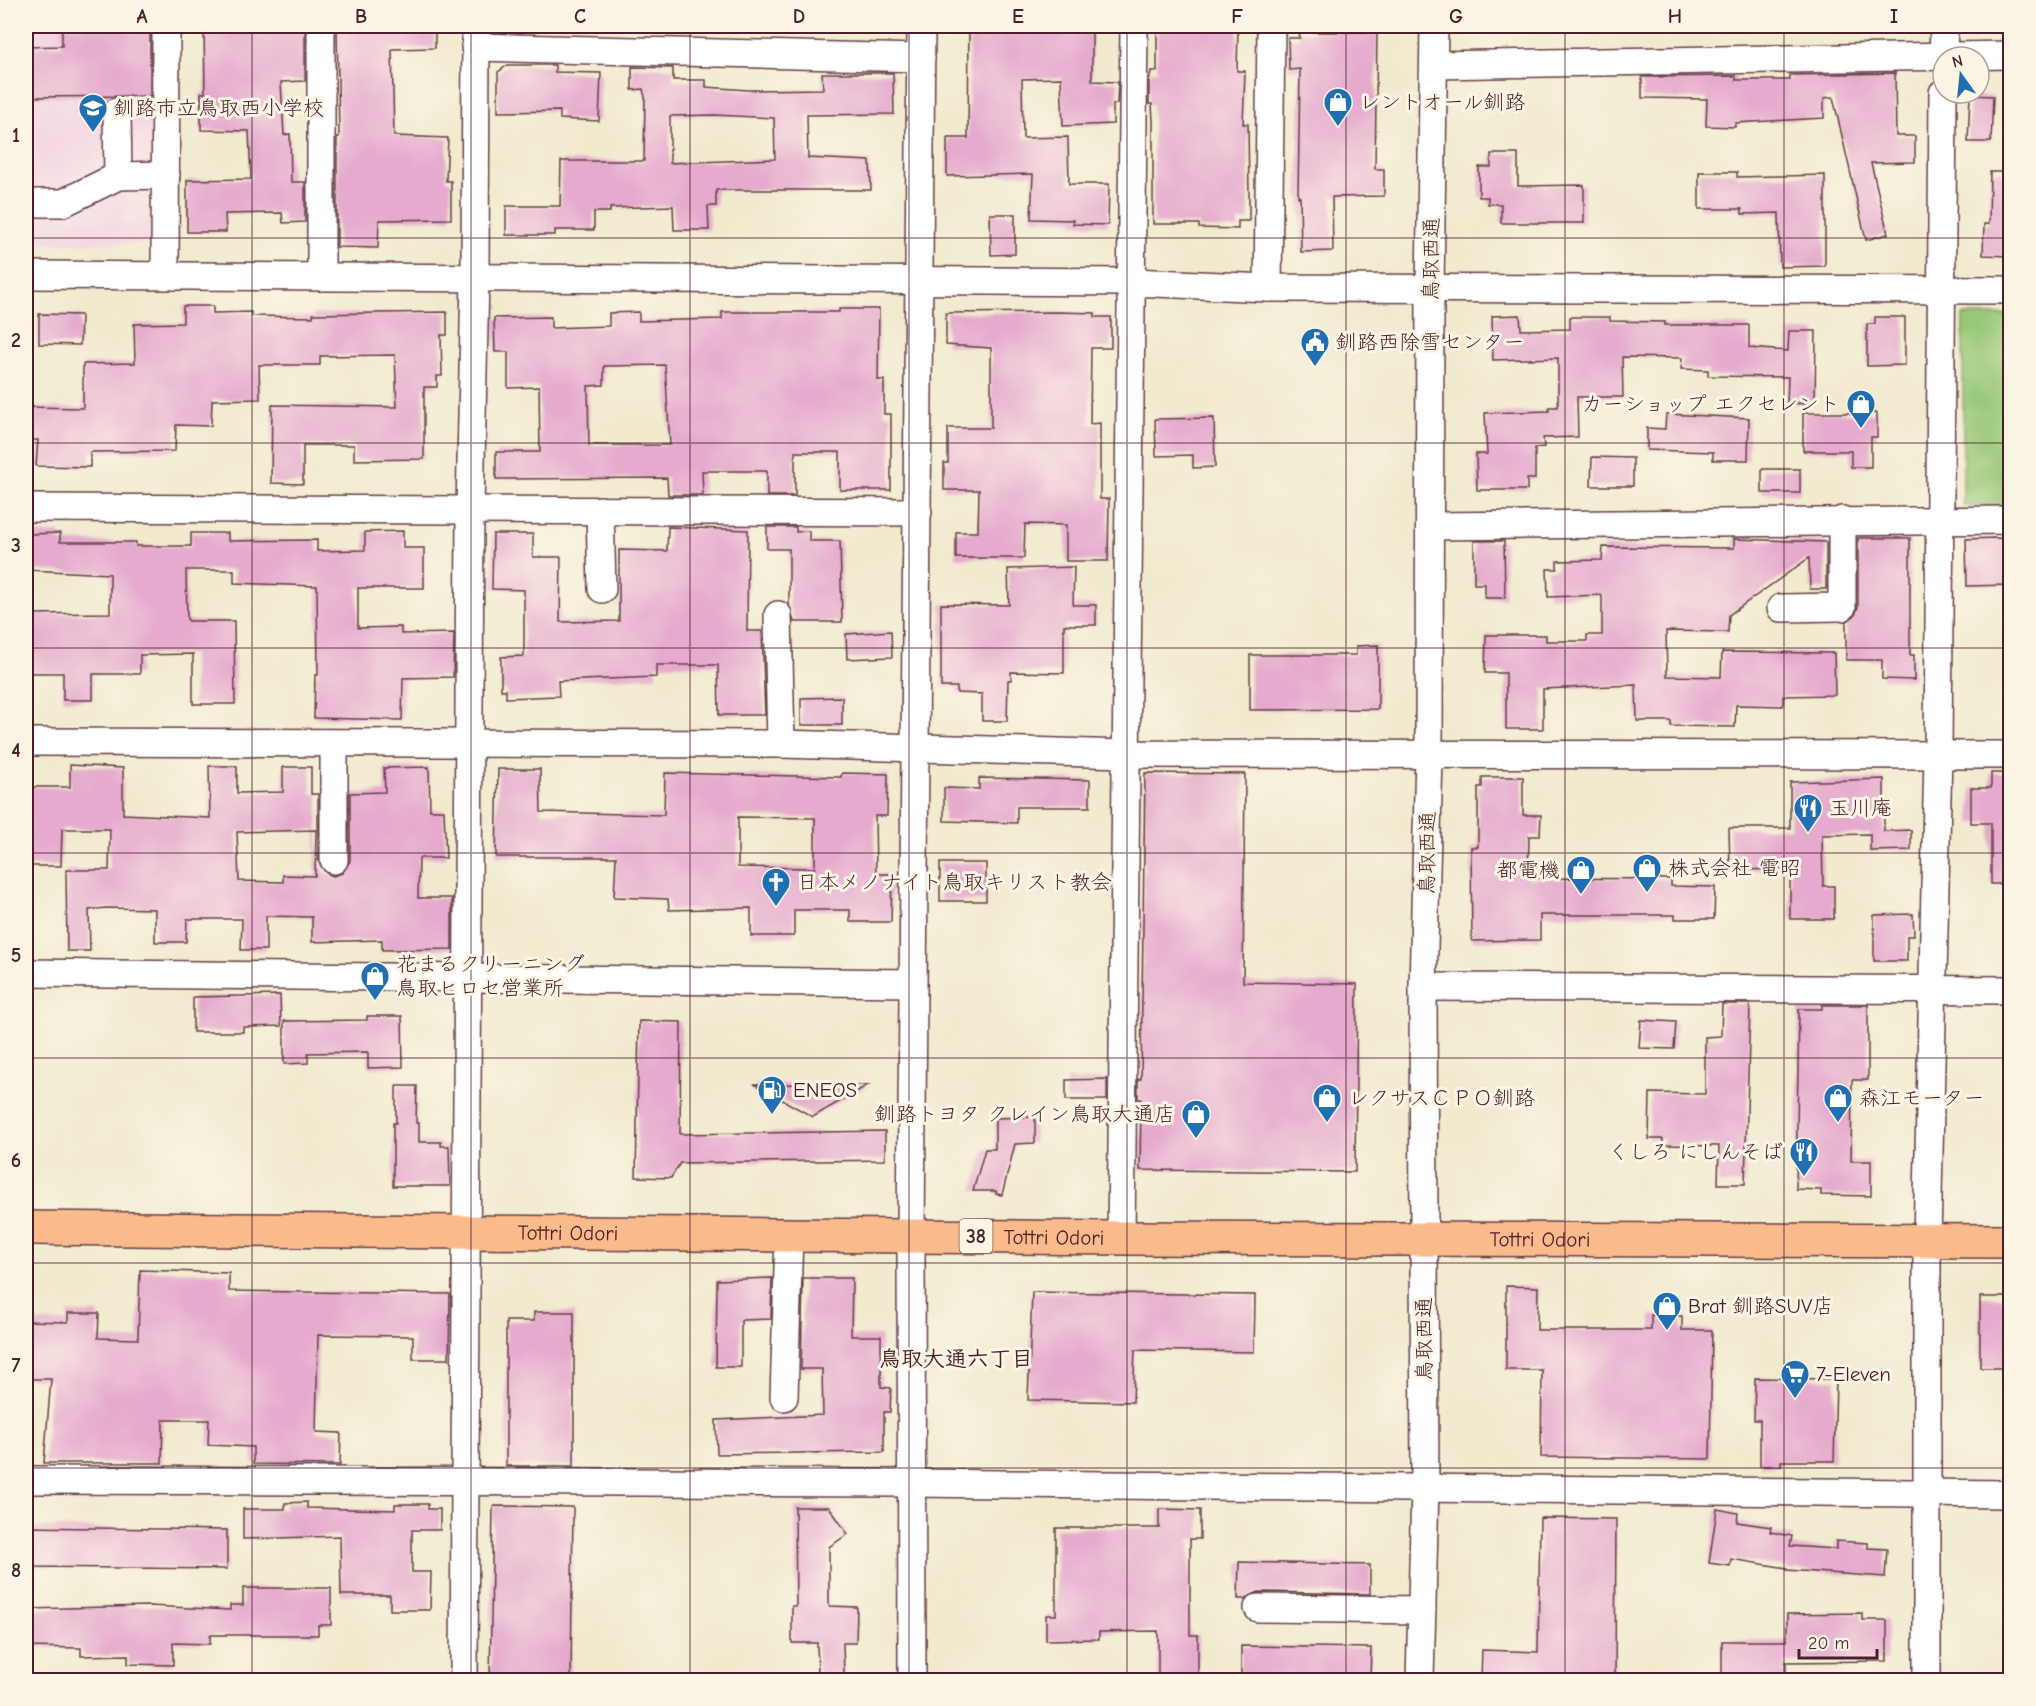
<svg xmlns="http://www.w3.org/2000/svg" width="2036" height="1706" font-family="'Comic Neue','Klee One',sans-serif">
<rect width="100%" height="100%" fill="#fcf5e5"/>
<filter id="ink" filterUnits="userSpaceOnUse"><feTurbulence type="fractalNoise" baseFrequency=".0167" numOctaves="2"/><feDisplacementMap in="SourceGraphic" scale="12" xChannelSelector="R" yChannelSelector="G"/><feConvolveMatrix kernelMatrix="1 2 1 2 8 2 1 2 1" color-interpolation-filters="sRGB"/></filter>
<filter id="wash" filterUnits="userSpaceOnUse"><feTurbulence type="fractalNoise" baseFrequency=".008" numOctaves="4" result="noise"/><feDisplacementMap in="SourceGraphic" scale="24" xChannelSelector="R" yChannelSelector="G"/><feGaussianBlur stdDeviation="1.35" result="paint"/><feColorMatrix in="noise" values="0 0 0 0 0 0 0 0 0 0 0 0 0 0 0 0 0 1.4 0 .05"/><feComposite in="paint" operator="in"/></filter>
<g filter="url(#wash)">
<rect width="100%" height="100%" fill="#f1eacf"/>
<polygon fill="#f2d0e2" points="26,26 162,26 160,244 26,243"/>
<rect fill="#97c877" stroke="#707451" stroke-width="1.5" x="1963" y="315" width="47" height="191"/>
<g id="blocks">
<g fill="#e5aacd" fill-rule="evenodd">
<polygon points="62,26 150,26 150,96 26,97 26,47 62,46"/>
<polygon points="204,26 305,26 305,81 281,82 284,135 290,134 291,182 305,182 305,222 283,223 282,213 225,214 226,232 187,232 187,180 251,179 249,131 201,130 201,93 205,93"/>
<polygon points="337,26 435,26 435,48 392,49 394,136 448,138 446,181 451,181 451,219 379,220 378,248 337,247 337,137 339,137"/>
<polygon points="969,26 1092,26 1092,81 1118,82 1117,104 1113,104 1113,124 1063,126 1061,78 1022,79 1023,138 1068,137 1069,184 1109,184 1108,225 1073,224 1073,220 1031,219 1033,174 947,176 947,138 968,138"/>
<polygon points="1157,26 1238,26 1237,71 1245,71 1243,124 1248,124 1249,196 1249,221 1238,221 1238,229 1199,228 1199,224 1153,224 1153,121 1152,104 1149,104 1149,82 1151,71 1157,71"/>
<polygon points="1299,32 1377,32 1375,169 1384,169 1384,196 1332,197 1333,251 1301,252 1300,197 1298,197 1300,69 1289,70 1288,38 1300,38"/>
<polygon points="508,65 555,65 555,72 601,73 599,121 560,119 560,111 498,112 498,72"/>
<path d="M632,67L673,68V80H706V87L748,90L823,89L822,73H893L894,114L807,115L808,158L870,161L871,190H716V206H708L709,230H674L673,206L610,208V212H594V230H555V235H506V206H560L561,161H644L645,97L643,89L632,90ZM714,115L774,118L775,159L670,163V116Z"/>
<polygon points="1895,73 1896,136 1915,136 1915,162 1871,163 1888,234 1866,240 1833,97 1824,98 1824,118 1735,123 1735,127 1706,126 1707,99 1642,98 1642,77 1736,76 1736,80 1790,80 1790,75"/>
<polygon points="1970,95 1993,96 1991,142 1968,142"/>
<polygon points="1491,154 1518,154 1518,186 1584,185 1584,223 1501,223 1501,204 1488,204 1488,197 1479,197 1479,167 1491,167"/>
<polygon points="1699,172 1737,172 1737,177 1825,175 1825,266 1780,267 1779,213 1742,214 1742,209 1699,209"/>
<polygon points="1990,172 2010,172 2010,256 1983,255 1984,224 1989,224"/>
<polygon points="990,214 1015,214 1015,254 991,255"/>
<polygon points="183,306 213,306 213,313 251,312 251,316 313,317 313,314 447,312 447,335 441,335 442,376 437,376 437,387 424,387 424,459 354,460 354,445 303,445 303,484 271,483 272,405 397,407 395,355 320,356 320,365 259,365 260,399 212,400 211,426 176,425 175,451 90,452 90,467 36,466 38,440 26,440 26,407 83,408 83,364 135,363 134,324 183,323"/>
<path d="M839,309H879L878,380H884V414H891V490H840V452H795V496H767V471H702L703,495H668L667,478L496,479V452H540L539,387L508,388V352H495L494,318L551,317V328L609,326V313L639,312V321L722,319V312H839ZM665,365L670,445H589L588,386L604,385V366Z"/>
<polygon points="1058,312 1095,313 1095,317 1111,317 1111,348 1091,348 1090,424 1100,423 1100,499 1109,499 1108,561 1066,561 1066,525 1025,524 1024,558 956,558 956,532 978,532 979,490 944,490 944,463 948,463 948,428 991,428 991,348 946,345 946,313"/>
<polygon points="39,314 81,315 80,345 39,344"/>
<polygon points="1520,315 1521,330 1570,329 1570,317 1610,317 1610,321 1665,322 1665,325 1749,325 1749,348 1788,351 1789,331 1816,331 1815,404 1787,403 1788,377 1708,376 1708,370 1681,369 1682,358 1622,357 1623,397 1577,397 1578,437 1543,438 1544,447 1535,448 1535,479 1527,479 1527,490 1477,490 1476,454 1487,454 1485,413 1549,411 1549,407 1558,407 1558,358 1493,360 1492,316"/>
<polygon points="1875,317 1905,317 1905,365 1867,366 1867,324 1875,324"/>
<polygon points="1803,413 1877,413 1877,437 1871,437 1871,467 1851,467 1851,451 1803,451"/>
<polygon points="1666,414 1749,418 1748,460 1713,460 1713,452 1647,450 1647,428 1665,429"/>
<polygon points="1214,418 1215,467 1193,468 1193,455 1156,456 1155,419"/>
<polygon points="1592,457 1633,458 1633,486 1591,486"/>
<rect x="1762" y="469" width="38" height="24"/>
<polygon points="668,527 748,530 747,631 762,631 765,715 719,715 718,665 656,665 656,677 558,681 559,696 506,698 506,690 501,690 501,657 524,656 524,590 492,589 493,534 533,534 533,557 561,557 560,622 619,621 619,550 667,551"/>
<polygon points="767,527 796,527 796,532 809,531 809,541 840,541 842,622 794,622 789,605 789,549 767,549"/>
<polygon points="403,531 403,548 424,548 424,588 358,588 358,628 401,627 401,634 454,633 453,677 403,678 402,720 314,718 315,675 318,675 317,586 234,583 234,570 186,570 187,619 189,621 234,621 235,704 193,704 193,654 140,655 140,674 93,674 93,700 63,700 63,673 26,673 26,614 110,613 110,574 28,570 28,534 60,533 60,542 136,542 136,546 191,546 191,533 228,533 228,541 317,540 317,551 365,550 365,532"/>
<polygon points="1858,538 1910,538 1910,655 1914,655 1914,680 1882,679 1882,660 1846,660 1846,622 1855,615 1858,607"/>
<polygon points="1995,538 2010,539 2010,585 1967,586 1966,539"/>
<polygon points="1734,539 1826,542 1826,589 1810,589 1809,558 1729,615 1728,632 1666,631 1667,676 1721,677 1722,652 1834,653 1835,695 1783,696 1783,706 1736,705 1735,727 1671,726 1671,721 1637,721 1636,685 1543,689 1543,729 1506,729 1506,673 1485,673 1486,635 1546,635 1546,641 1587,641 1587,635 1602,635 1602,595 1548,597 1547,569 1557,569 1557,561 1602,560 1603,547 1734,548"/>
<polygon points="1474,541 1504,541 1505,598 1485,598 1485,584 1474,584"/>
<polygon points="1074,567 1073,605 1096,605 1096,625 1064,625 1064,673 1011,672 1011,680 1008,680 1007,721 982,721 982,694 957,693 957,687 941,687 941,604 1009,605 1008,569"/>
<polygon points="891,631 892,657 847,659 846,634"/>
<polygon points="1378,645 1378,709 1250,710 1250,655 1356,655 1356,646"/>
<polygon points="842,697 842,725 801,725 801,698"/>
<path d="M70,765L123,768V814L210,818L209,766H237V793L283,792V767H311V794H318V861L326,873L333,876L342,873L350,861V793L385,792L384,768L429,767L430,810H444L446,858H419L418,898H452V949L382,950V940L312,942V917L266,916V950H241L242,919H187L186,942H155V909L106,908L89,910L90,951H67L66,870H109L110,829H62L61,866H27L28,787H70ZM316,830L315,876L283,875V882L239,881L237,832Z"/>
<path d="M498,769H540L541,812L664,815L665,773L841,777L842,773L888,774L887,816H875L876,874H892L891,922H850V910H794V936H751V908L669,910L668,899L614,897L616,857H496ZM738,817L815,818V868L738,867Z"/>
<polygon points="1145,773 1245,774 1243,982 1357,984 1355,1172 1140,1170 1141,1099 1138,1099 1138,1079 1141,1079"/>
<polygon points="1991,773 2010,773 2010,884 1991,884 1991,823 1971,823 1971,788 1991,788"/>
<polygon points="1482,777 1523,777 1523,815 1541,815 1540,836 1529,836 1528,878 1671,879 1671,886 1715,887 1714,919 1675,919 1675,915 1540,915 1540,940 1472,941 1471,847 1478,847 1478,787 1482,787"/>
<polygon points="979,778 1090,780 1090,807 1017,807 1017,823 944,821 944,788 979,789"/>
<polygon points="1884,779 1884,831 1911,830 1911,850 1870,851 1870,834 1822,835 1823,886 1834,886 1834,919 1790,919 1790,869 1730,870 1729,828 1790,828 1790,782"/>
<rect x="940" y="863" width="46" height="38"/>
<polygon points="1913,914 1914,936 1907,936 1907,961 1874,961 1874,915"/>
<polygon points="280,995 281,1026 243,1027 243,1032 193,1032 193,997"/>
<polygon points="1722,1004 1750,1004 1745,1184 1718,1184 1719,1146 1663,1145 1663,1139 1649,1139 1650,1093 1705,1094 1705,1037 1721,1036"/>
<polygon points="1822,1005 1868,1005 1868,1080 1852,1080 1851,1161 1871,1161 1871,1196 1821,1195 1821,1190 1796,1189 1799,1009 1822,1009"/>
<polygon points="367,1016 402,1016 403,1067 368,1068 368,1052 308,1053 308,1063 284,1064 284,1021 367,1020"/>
<polygon points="1641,1020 1676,1022 1674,1049 1639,1048"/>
<polygon points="639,1021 681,1022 680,1134 885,1131 885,1160 680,1163 671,1178 636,1177"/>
<polygon points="1107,1079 1107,1100 1066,1100 1066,1080"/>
<polygon points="754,1084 868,1085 813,1117"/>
<polygon points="396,1086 417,1086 416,1123 419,1123 419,1142 441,1142 441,1146 449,1146 450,1186 393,1186 393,1123 396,1123"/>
<polygon points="1035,1117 1035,1143 1015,1144 1002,1195 996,1194 996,1191 973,1191 985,1149 995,1149 995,1118"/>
<polygon points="140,1270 229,1273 229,1291 450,1294 449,1359 413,1359 413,1336 318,1335 316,1432 341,1433 340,1465 253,1464 253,1447 208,1445 209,1420 163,1420 162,1463 44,1463 51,1379 26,1379 26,1321 68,1322 68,1313 99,1313 98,1338 138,1339"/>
<polygon points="772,1278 771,1319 741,1320 741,1367 716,1367 717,1280"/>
<polygon points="803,1278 852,1278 851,1336 881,1336 881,1387 891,1388 890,1412 884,1412 884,1452 717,1454 716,1420 823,1415 822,1369 801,1369"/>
<polygon points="1506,1286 1538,1287 1537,1330 1651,1330 1651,1315 1682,1316 1682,1330 1712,1330 1710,1459 1541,1457 1542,1370 1506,1370"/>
<polygon points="1032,1292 1255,1295 1254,1352 1135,1350 1133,1402 1028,1400"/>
<rect x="1980" y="1297" width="30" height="71"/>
<polygon points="534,1312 574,1312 574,1466 506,1466 506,1321 534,1321"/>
<polygon points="1755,1378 1836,1379 1834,1461 1781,1461 1781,1466 1760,1466 1760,1420 1754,1420"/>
<polygon points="307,1502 307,1508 395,1510 395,1504 428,1504 428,1509 440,1509 440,1530 412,1530 412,1572 431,1572 430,1610 390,1610 390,1595 341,1595 340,1536 243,1539 243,1509 285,1509 285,1503"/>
<polygon points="493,1506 573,1507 571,1680 490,1680"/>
<polygon points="795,1507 829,1507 848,1534 829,1547 829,1606 857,1607 856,1643 843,1643 844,1674 818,1675 817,1643 792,1643 792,1606 796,1606"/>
<polygon points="1159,1509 1200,1510 1200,1539 1190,1539 1190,1635 1198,1635 1198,1680 1158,1680 1158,1631 1099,1632 1099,1639 1046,1640 1046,1615 1056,1615 1056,1528 1159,1528"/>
<polygon points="1717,1509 1738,1513 1737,1522 1771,1527 1770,1532 1792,1536 1790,1546 1836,1549 1836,1541 1868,1543 1868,1548 1887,1549 1885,1577 1787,1570 1787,1568 1731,1559 1730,1566 1709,1563"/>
<polygon points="1540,1518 1616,1519 1615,1680 1481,1680 1482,1650 1538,1652"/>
<polygon points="26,1527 227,1530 227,1569 26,1567"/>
<polygon points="1239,1562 1370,1565 1370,1594 1258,1592 1245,1599 1238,1599"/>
<polygon points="243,1588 331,1588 331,1625 318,1625 318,1635 210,1635 210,1644 173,1643 173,1665 128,1664 128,1655 81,1656 81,1648 26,1647 26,1609 149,1606 230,1610 230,1605 243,1605"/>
<polygon points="1862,1613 1862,1620 1887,1620 1887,1661 1786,1662 1786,1680 1722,1680 1722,1641 1787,1641 1787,1614"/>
<polygon points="1241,1646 1371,1648 1370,1680 1241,1680"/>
</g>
</g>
</g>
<g filter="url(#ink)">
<use href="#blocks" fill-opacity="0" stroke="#633d44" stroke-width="1.5"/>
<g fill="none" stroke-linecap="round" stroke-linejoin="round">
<g stroke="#633d44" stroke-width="30">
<g id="minor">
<polyline points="475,47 921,58"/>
<polyline points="1943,57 1944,26"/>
<polyline points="1434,65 2010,55"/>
<polyline points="117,112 118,176"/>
<polyline points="26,203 63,203 118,176 166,175"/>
<polyline points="165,274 166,26"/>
<polyline points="26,275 1132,282 1268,288 2010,290"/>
<polyline points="321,277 321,26"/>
<polyline points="1268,288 1271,26"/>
<polyline points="26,508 918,512"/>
<polyline points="600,510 602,589"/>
<polyline points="1431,526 2010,520"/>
<polyline points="1781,608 1842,607 1842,520"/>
<polyline points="778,615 781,744"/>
<polyline points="26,742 781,744 1125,754 2010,755"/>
<polyline points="334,860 334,744"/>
<polyline points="26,973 912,983"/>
<polyline points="1423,987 2010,990"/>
<polyline points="1121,1238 1134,26"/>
<polyline points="784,1397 789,1235"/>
<polyline points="26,1480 911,1483 2010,1494"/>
<polyline points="1258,1608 1422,1610"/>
<polyline points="464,1680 470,509 475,279 476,26"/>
<polyline points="912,1680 911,1236 921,26"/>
<polyline points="1420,1680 1425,1488 1423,987 1429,755 1430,287 1434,26"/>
<polyline points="1927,1680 1927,1241 1938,754 1943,93"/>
</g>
</g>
<g stroke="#633d44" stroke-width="36">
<g id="highway">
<path id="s1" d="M26,1228L1121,1238L2010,1241"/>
</g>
</g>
<use href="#minor" stroke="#fff" stroke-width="27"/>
<use href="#highway" stroke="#fabb8c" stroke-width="33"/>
</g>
</g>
<path fill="none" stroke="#4a1f2b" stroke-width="1.5" stroke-opacity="0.55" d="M252,26V1680M471,26V1680M690,26V1680M909,26V1680M1127,26V1680M1346,26V1680M1565,26V1680M1784,26V1680M26,238H2010M26,443H2010M26,648H2010M26,853H2010M26,1058H2010M26,1263H2010M26,1468H2010"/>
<defs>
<g id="shop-pin" transform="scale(1.5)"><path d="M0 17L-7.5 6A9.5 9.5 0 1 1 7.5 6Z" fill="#1f6fb2" stroke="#fcf5e5"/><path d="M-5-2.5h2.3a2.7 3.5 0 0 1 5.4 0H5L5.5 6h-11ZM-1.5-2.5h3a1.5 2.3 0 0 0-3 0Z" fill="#fff"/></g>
<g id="school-pin" transform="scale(1.5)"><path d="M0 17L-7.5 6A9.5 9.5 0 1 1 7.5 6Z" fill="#1f6fb2" stroke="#fcf5e5"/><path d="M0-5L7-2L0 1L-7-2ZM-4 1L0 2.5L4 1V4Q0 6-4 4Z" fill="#fff"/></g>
<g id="civic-pin" transform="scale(1.5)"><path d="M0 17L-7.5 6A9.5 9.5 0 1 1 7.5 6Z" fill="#1f6fb2" stroke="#fcf5e5"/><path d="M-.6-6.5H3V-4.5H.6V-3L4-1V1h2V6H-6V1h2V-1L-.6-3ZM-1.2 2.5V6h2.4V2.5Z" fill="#fff"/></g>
<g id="restaurant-pin" transform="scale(1.5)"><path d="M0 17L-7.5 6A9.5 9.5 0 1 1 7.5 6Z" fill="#1f6fb2" stroke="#fcf5e5"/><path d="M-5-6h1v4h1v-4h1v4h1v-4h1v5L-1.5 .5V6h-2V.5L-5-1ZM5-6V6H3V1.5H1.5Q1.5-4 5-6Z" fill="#fff"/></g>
<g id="church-pin" transform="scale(1.5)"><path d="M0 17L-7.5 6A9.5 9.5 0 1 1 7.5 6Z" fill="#1f6fb2" stroke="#fcf5e5"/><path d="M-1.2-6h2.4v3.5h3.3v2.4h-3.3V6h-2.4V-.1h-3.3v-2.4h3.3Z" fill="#fff"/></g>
<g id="fuel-pin" transform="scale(1.5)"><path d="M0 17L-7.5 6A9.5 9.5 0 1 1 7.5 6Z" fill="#1f6fb2" stroke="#fcf5e5"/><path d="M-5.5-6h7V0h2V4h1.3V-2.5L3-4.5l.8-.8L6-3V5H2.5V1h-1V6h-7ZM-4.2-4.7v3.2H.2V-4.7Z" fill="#fff"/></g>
<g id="supermarket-pin" transform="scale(1.5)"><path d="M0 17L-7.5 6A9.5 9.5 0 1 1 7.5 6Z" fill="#1f6fb2" stroke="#fcf5e5"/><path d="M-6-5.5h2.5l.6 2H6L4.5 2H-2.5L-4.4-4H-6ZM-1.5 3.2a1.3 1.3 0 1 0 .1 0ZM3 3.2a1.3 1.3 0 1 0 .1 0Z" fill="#fff"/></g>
</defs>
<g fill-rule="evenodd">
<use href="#shop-pin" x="1338" y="102"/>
<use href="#school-pin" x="93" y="108"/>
<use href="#civic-pin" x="1315" y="342"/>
<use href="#shop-pin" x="1861" y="404"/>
<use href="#restaurant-pin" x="1808" y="808"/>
<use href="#shop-pin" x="1647" y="868"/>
<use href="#shop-pin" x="1581" y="870"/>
<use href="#church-pin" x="776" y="882"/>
<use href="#shop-pin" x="375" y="976"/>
<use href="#fuel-pin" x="772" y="1090"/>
<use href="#shop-pin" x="1327" y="1098"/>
<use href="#shop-pin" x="1838" y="1098"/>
<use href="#shop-pin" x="1196" y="1114"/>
<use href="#restaurant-pin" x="1804" y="1152"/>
<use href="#shop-pin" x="1667" y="1306"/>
<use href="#supermarket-pin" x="1795" y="1374"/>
</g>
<g text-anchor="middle" stroke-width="6" stroke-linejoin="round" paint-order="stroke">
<rect fill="#fcf5e5" stroke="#7f5f63" stroke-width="1.5" x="959.5" y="1219" width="33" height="34" rx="4.5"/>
<g font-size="20" font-weight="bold" fill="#4a1f2b">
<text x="976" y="1243">38</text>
</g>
<g font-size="21" fill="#4a1f2b" stroke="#fcf5e5" text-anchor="start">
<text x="1359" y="109">レントオール釧路</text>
<text x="114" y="115">釧路市立鳥取西小学校</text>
<text x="1336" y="349">釧路西除雪センター</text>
<text x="1840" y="411" text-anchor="end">カーショップ エクセレント</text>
<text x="1829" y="815">玉川庵</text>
<text x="1668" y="875">株式会社 電昭</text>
<text x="1560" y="877" text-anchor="end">都電機</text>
<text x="797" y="889">日本メノナイト鳥取キリスト教会</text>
<text x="396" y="971">花まるクリーニング<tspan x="396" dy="24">鳥取ヒロセ営業所</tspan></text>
<text x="793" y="1097">ENEOS</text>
<text x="1348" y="1105">レクサスＣＰＯ釧路</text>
<text x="1859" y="1105">森江モーター</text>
<text x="1175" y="1121" text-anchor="end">釧路トヨタ クレイン鳥取大通店</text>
<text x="1783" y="1159" text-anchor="end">くしろ にしんそば</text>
<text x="1688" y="1313">Brat 釧路SUV店</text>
<text x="1816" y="1381">7-Eleven</text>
</g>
<g font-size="21" fill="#4a1f2b" stroke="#fcf5e5">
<text transform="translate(1431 259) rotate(-89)" y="7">鳥取西通</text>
<text transform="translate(1427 853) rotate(-89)" y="7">鳥取西通</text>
<text dy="7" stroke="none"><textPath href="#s1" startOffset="542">Tottri Odori</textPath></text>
<text dy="7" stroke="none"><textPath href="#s1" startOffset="1028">Tottri Odori</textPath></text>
<text dy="7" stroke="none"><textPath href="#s1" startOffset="1514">Tottri Odori</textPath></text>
<text transform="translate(1424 1339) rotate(-90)" y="7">鳥取西通</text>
</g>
<g font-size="22" font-weight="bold" fill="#4a1f2b" stroke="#fcf5e5">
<text x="956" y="1366">鳥取大通六丁目</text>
</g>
</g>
<rect width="2036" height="1706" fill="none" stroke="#fcf5e5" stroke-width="66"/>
<g transform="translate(1961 75) rotate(345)"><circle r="28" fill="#fcf5e5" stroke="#b59f9b" stroke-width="1.5"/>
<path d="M0-4.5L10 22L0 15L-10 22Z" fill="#1f6fb2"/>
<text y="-9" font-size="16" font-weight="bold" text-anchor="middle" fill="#4a1f2b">N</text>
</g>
<path d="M1799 1649v9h78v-9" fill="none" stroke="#4a1f2b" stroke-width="3"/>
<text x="1808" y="1649" font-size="18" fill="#4a1f2b" stroke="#fcf5e5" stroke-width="4.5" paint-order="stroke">20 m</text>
<rect x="33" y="33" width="1970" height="1640" fill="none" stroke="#4a1f2b" stroke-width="2"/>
<g font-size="20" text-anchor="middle" font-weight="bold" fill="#4a1f2b">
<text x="142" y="23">A</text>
<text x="361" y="23">B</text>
<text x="580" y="23">C</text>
<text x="799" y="23">D</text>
<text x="1018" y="23">E</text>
<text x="1237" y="23">F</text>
<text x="1456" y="23">G</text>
<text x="1675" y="23">H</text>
<text x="1894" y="23">I</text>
<text x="16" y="142">1</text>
<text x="16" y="347">2</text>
<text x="16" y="552">3</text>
<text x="16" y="757">4</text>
<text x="16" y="962">5</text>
<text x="16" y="1167">6</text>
<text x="16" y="1372">7</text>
<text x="16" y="1577">8</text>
</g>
</svg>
